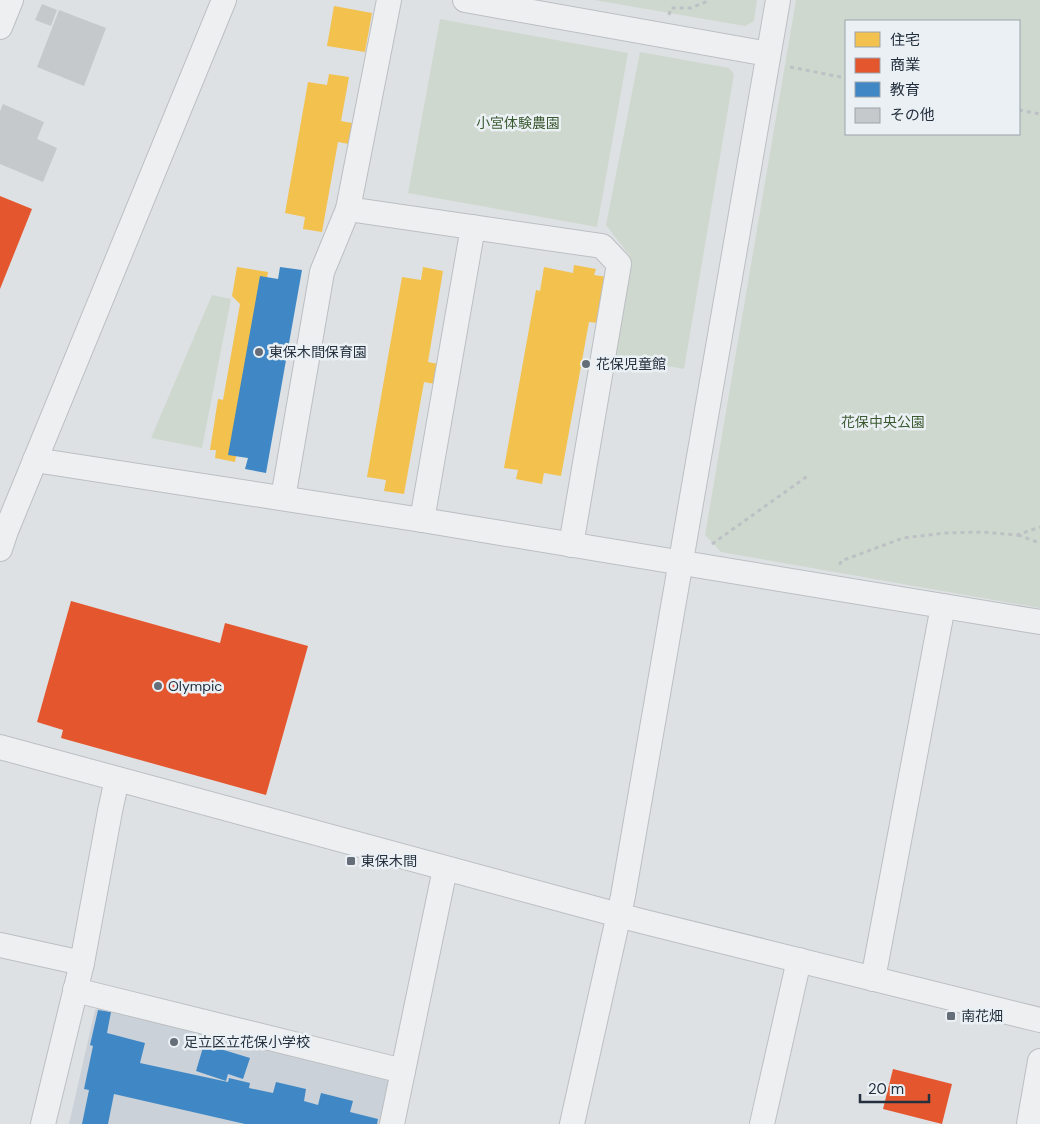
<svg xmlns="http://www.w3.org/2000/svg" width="1040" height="1124" font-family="'DM Sans','Noto Sans JP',sans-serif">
<rect width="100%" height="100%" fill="#dee1e4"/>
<polygon fill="#cbd1d8" points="105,1004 390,1074 393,1081 384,1124 69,1124 95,1010"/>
<g fill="#cfd8ce" fill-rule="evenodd">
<polygon points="594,0 757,0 754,21 745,26"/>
<path d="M796,0H1040V608L721,552L705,535ZM846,21H1019V134H846Z"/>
<polygon points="440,19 628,53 597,227 408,193"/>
<polygon points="640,52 729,68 734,74 684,369 613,356 630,256 606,225"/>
<polygon points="212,295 231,299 202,448 151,438"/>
</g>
<g fill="#f2c14e">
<polygon points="334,6 372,13 365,52 327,46"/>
<polygon points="329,74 349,77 341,121 352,123 349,144 338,142 322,232 303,229 305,217 285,213 308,82 327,85"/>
<polygon points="574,265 596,269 594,275 607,277 598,323 589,322 561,476 544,473 542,484 516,479 518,470 504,468 536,290 540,291 544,267 573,273"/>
<polygon points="237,267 268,272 235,462 215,458 216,450 210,450 218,399 223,400 240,304 232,296"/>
<polygon points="423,267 443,271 428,362 438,364 435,384 424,382 404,494 384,491 386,480 367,477 402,277 421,280"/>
</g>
<g fill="#e4572e">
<polygon points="0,196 32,209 0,289"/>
<polygon points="71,601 220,643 225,623 308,646 266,795 61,738 63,730 37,722"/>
<polygon points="893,1069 952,1084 942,1124 883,1109"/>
</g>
<g fill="#3f88c5">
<polygon points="280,267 302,270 266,473 245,469 248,458 228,455 260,276 278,279"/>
<polygon points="98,1010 111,1012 107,1033 145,1043 140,1063 228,1082 229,1078 250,1083 249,1088 273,1093 276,1082 306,1089 304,1101 318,1105 321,1093 353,1101 350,1112 378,1119 377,1124 245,1124 114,1094 108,1124 82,1124 89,1090 84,1089 93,1046 90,1045"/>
<polygon points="204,1044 250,1058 243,1079 228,1074 226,1081 196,1071"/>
</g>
<g fill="#c6c9cc">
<polygon points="42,4 57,10 51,26 35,20"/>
<polygon points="59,10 106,28 84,86 37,67"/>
<polygon points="3,104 44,122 37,139 57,148 43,182 0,164 0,111"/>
</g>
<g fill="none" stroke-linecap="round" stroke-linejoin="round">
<g stroke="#bcbfc2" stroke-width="26">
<g id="minor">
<polyline points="465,0 768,54"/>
<polyline points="0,27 11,0"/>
<polyline points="348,209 602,246 619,264 571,545"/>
<polyline points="35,460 422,520 1040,622"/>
<polyline points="283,498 322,272 348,209 389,0"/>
<polyline points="422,520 473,227"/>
<polyline points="0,549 6,531 224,0"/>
<polyline points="0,747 637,920 1040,1020"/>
<polyline points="0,945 82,963"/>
<polyline points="873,979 943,606"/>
<polyline points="75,990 403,1071"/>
<polyline points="43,1124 82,963 110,811 117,779"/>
<polyline points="392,1124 445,869"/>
<polyline points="572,1124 623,896 778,0"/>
<polyline points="762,1124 799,960"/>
<polyline points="1029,1124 1040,1061"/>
</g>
</g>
<g stroke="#bdc0c4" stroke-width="3" stroke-dasharray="4 4" stroke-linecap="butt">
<polyline points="669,15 671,8 691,8 710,0"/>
<polyline points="790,67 846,78"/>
<polyline points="1019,110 1040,114"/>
<polyline points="1018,535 1040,543"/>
<polyline points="712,544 809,475"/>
<polyline points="840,565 841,561 903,538 945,533 982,532 1017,535 1040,527"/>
</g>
<use href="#minor" stroke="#edeff1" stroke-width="24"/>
</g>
<g fill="#656e78" stroke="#ebf0f5" stroke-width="2">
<circle cx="259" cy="352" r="5"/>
<circle cx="586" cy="364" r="5"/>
<circle cx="158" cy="686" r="5"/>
<rect x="346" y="856" width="10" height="10" rx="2.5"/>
<rect x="946" y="1011" width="10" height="10" rx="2.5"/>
<circle cx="174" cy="1042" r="5"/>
</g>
<g text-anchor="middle" stroke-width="5" stroke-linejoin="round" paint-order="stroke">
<g font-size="14" fill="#3c5a31" stroke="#ebf0f5">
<text x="518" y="128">小宮体験農園</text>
<text x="883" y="427">花保中央公園</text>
</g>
<g font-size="14" fill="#24303e" stroke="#ebf0f5" text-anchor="start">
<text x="269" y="357">東保木間保育園</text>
<text x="596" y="369">花保児童館</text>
<text x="168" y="691">Olympic</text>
<text x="361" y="866">東保木間</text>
<text x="961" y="1021">南花畑</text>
<text x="184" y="1047">足立区立花保小学校</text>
</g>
</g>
<rect x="845" y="20" width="175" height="115" fill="#ebf0f5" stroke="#9ba3ac"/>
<rect x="855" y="32" width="25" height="15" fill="#f2c14e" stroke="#9ba3ac"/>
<text x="890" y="45" font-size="15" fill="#24303e">住宅</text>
<rect x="855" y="58" width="25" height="15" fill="#e4572e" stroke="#9ba3ac"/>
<text x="890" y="70" font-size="15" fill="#24303e">商業</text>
<rect x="855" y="82" width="25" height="15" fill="#3f88c5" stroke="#9ba3ac"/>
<text x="890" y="95" font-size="15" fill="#24303e">教育</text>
<rect x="855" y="108" width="25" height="15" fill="#c6c9cc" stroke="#9ba3ac"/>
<text x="890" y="120" font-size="15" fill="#24303e">その他</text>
<path d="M860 1094v8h69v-8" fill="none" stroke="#24303e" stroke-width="2.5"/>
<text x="868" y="1094" font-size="15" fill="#24303e" stroke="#ebf0f5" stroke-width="4" paint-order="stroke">20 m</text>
</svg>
